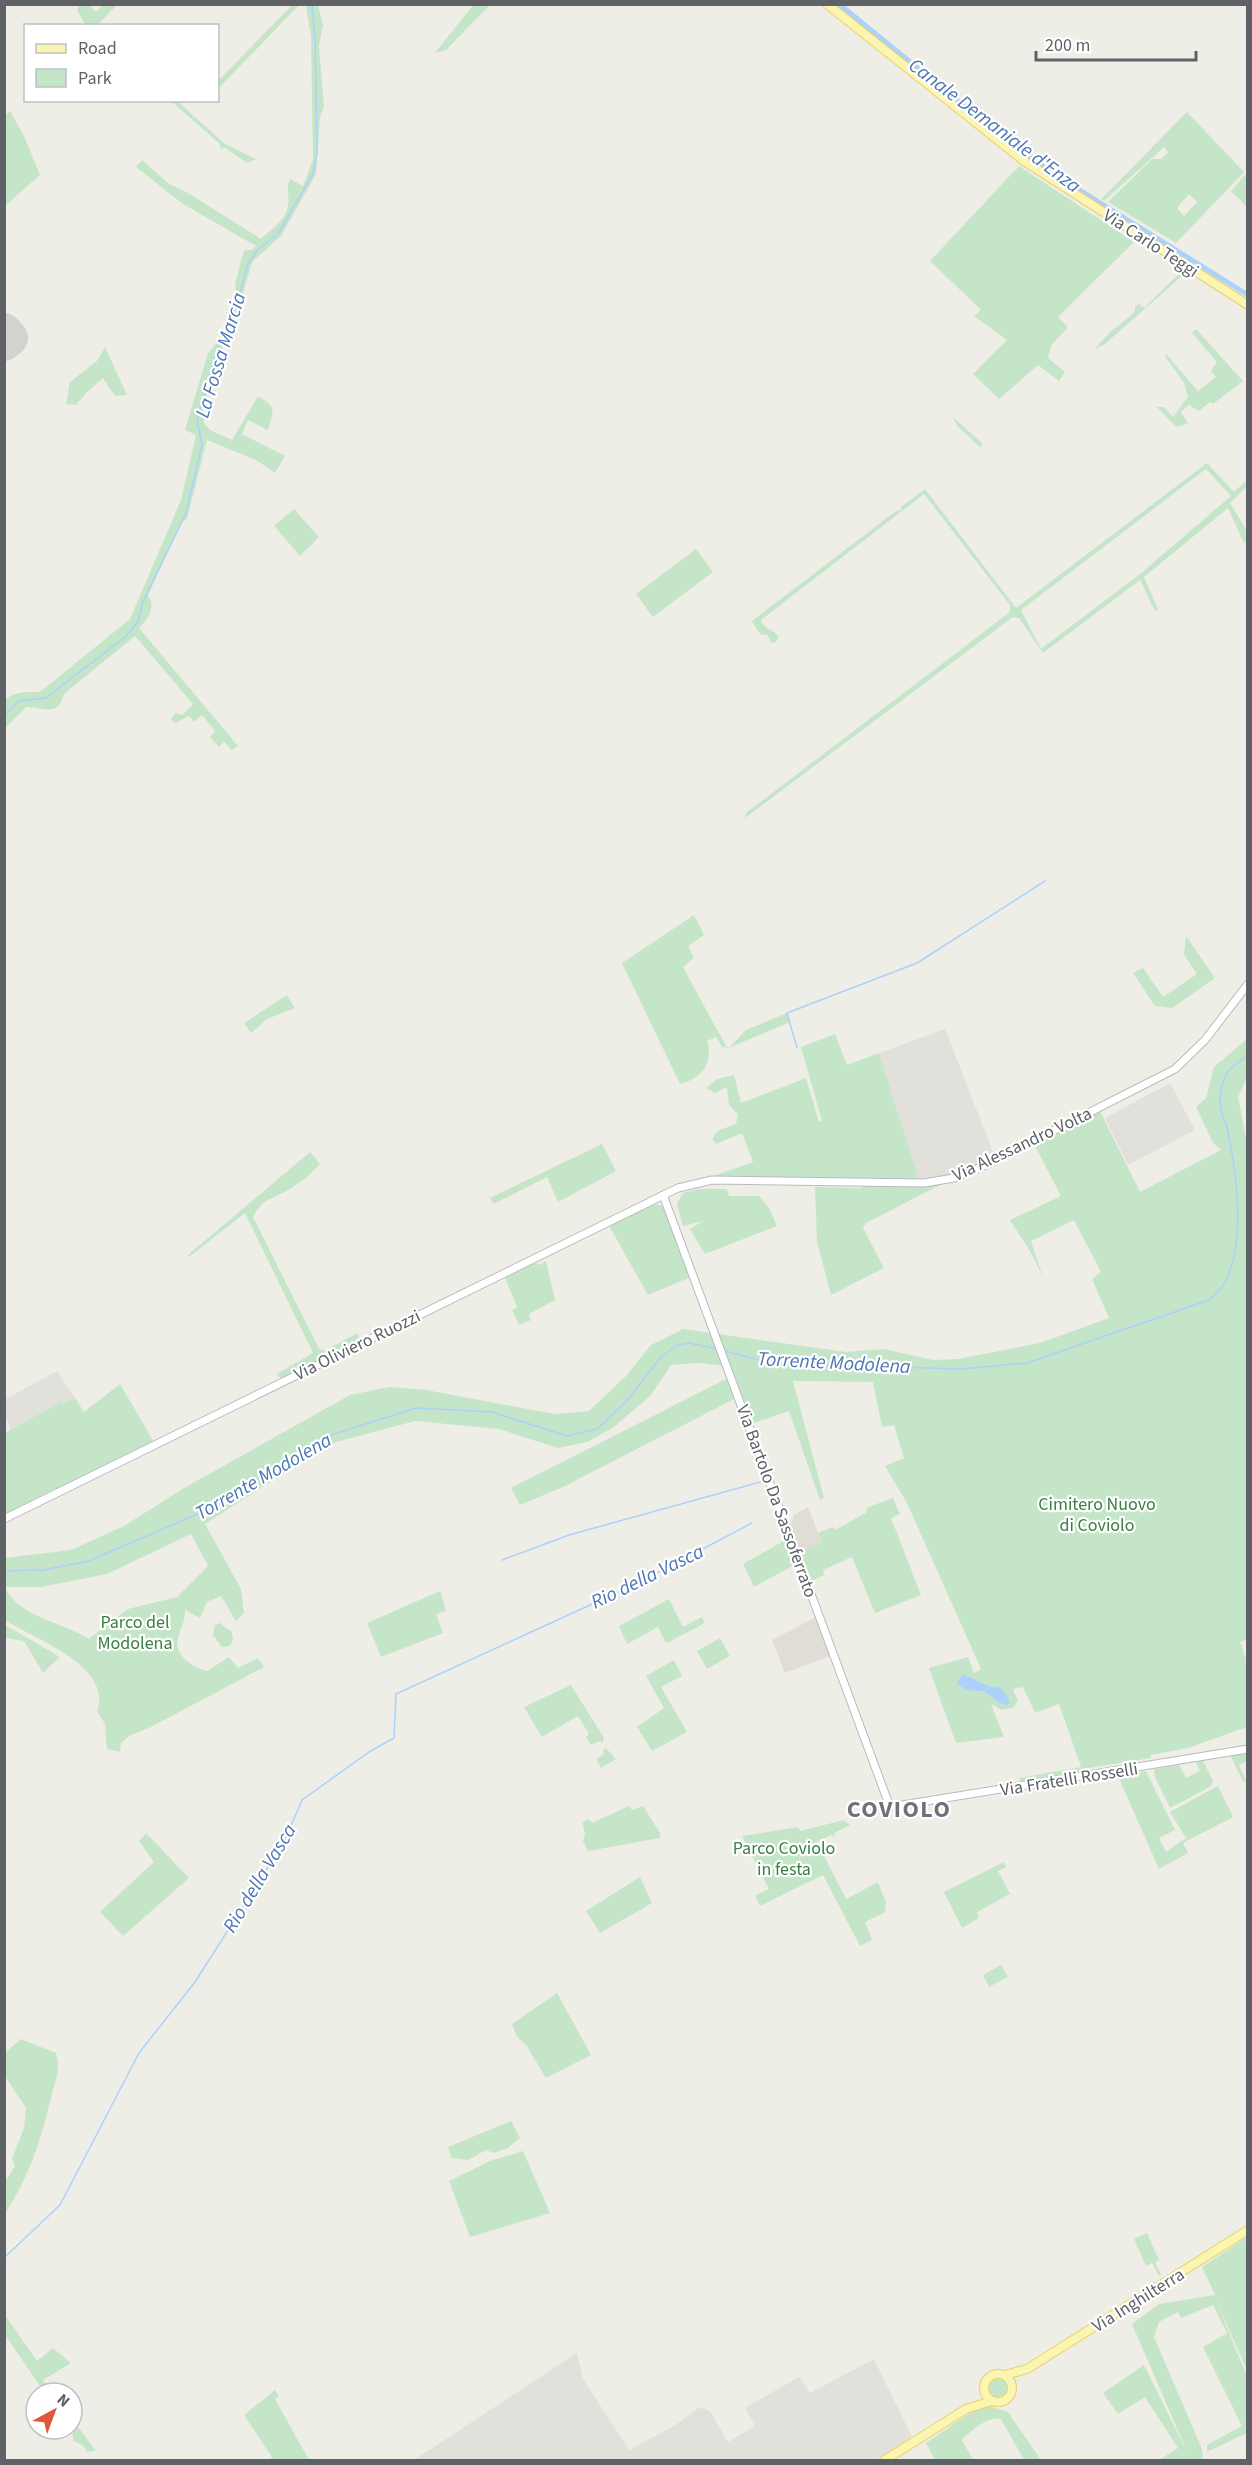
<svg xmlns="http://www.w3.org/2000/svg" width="1252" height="2465" font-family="'Source Sans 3',sans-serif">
<rect width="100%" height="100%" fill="#efeee6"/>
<g fill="#e1e0db">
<polygon points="945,1029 995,1157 955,1174 920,1183 879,1053"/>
<polygon points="1170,1083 1195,1130 1128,1165 1105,1118"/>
<polygon points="57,1371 75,1398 63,1404 61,1402 11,1430 5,1414 4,1400"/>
<polygon points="577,2353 583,2379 629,2450 674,2426 700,2407 710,2411 728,2442 755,2426 745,2408 799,2377 810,2393 874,2359 912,2437 876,2460 414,2460"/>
</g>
<g fill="#dfddd5">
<polygon points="808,1507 822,1543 800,1552 791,1524 794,1515"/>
<polygon points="816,1617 830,1656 785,1673 772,1640"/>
</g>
<g fill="#c5e5c8" fill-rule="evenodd">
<polygon points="474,4 490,5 446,50 435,53"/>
<polygon points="79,5 89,5 96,12 103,5 117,5 100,22 102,26 85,24 77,10"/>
<polygon points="292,5 299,5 218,89 218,81"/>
<path d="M306,5H318L323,25L319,46L324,107L320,117L316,174L281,236L252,262L231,336L220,351L203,409L204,423L210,430L232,440L258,396C277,408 274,409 268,430L248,420L242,434L285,456L275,473L256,460L207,440L187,519L182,522L148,595C156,609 149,617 139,628L238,746L232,750L224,742L219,747L210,737L215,731L202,715L194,722L189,716L175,723L171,720L175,713L182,715L193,704L135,636L64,694C57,719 44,706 26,707L5,728V700C15,691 27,692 40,692L130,619L181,500L196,435L185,430L208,353C220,344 239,297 235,283C239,273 240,258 245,250H252L256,246L183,204L136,167L142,160L169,184L188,193L261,239C270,230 286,220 288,206C290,196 285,190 290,179L303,186L313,160L311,37Z"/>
<polygon points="171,101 177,101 225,144 256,159 247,163 224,147 221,150 220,144"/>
<polygon points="10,111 23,134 40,175 5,206 5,116"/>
<path d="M1187,112L1244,172L1176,243L1108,202L1152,159H1161L1168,153L1164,147L1104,201L1102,198ZM1189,194L1197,202L1184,216L1177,208Z"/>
<polygon points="1019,166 1134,242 1058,317 1068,327 1051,346 1048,358 1065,372 1059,381 1038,365 999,399 973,374 1007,340 974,316 981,310 930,261"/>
<polygon points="1247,173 1247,207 1231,191"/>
<polygon points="1181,272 1184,274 1105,344 1094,350 1109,333 1135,312 1135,307 1139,304 1144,308"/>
<polygon points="1196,329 1243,381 1213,404 1210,402 1199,411 1189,405 1181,412 1188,423 1176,427 1157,407 1164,407 1173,417 1188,397 1184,383 1165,356 1166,354 1198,391 1216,377 1211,371 1217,362 1192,333"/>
<polygon points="105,347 127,395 115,396 103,378 86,393 76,405 66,404 70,382 97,361"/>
<polygon points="953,417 983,444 980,447 957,426"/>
<path d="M1207,463L1234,492L1247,480V486L1230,503L1247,531V540L1244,543L1228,508L1144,577L1158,609L1155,611L1140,580L1043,653L1019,618L1013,617L745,818L746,813L1010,612V605L924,494L761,620C763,629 775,630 779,637L776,642L771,643L768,635L760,634L752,621L896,511L902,510L901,507L925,489L1016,608ZM1206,469L1231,496L1140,574L1041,649L1021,610Z"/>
<polygon points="294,509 319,537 300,556 274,526"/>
<polygon points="696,549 713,572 653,617 636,594"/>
<path d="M694,915L704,935L688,946L694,958L683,967L726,1046L729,1048L746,1030L787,1013L790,1022L729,1048L722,1047L716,1037L707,1041C714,1063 701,1079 680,1084L622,963Z"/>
<polygon points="1186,936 1215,978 1172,1008 1155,1006 1133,973 1143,968 1163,997 1197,974 1184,954"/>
<polygon points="287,995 295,1008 267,1019 251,1033 244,1023"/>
<polygon points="835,1034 847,1065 879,1053 920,1183 954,1178 866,1223 863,1228 884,1268 831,1295 817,1242 815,1187 862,1188 865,1183 841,1183 840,1178 712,1180 711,1177 753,1162 742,1133 716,1144 712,1139 717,1131 736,1124 738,1114 729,1105 727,1087 715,1093 706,1088 717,1079 734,1075 741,1103 806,1078 819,1122 822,1121 801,1047"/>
<path d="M1247,1039V1078L1238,1097L1248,1148V1639L1240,1642L1247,1662V1727L1188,1748L1151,1755V1758L1089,1768L1087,1772L1021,1784L1019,1778L1081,1767L1059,1704L1035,1713L1023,1687L1013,1689L1018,1701L1013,1708L1002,1710L991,1704L1004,1737L956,1743L929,1668L968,1657L974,1673L981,1669L907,1503L885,1466L904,1458L894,1425L882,1427L873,1382L793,1381L824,1498L820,1500L789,1411L748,1425L738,1397L565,1486L520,1505L511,1488L730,1377L726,1366L700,1363L671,1365L651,1395L614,1427L587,1442L558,1448L499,1429L415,1421L329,1444L205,1524L241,1589L244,1613L236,1621L221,1596L207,1602L200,1618L185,1610C185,1623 181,1626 178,1638C173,1655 193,1668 207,1671L229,1657L238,1668L258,1658L264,1667L151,1727L129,1736L121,1743L120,1752L107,1749L105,1724L97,1711C114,1666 32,1638 5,1620L4,1558L71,1550L124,1526L184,1488L350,1395L389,1387L426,1390L555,1414L589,1411L625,1377L651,1345L683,1329L846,1352L884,1349L933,1360L958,1359L1040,1343L1109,1318L1092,1279L1101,1272L1074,1220L1031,1241L1043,1278L1033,1256L1010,1220L1061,1196L1033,1142L1099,1109L1140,1192L1221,1150L1213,1143L1196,1107L1206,1098L1214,1067ZM191,1534L208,1566L177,1597L128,1609L89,1639C62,1622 17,1616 5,1587H41L107,1574Z"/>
<polygon points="602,1144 616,1171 558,1202 547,1177 494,1204 490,1198"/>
<path d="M310,1152L320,1164C310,1175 299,1184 286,1191C269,1201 263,1198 253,1217L319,1349L325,1351L357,1333L360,1340L281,1379L277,1374L313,1353L245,1213L189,1257L188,1255Z"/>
<polygon points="699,1189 727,1189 729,1196 759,1196 769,1208 777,1226 705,1254 690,1229 703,1221 683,1226 677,1204 683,1193"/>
<polygon points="653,1204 661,1205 670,1213 693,1276 648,1295 607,1222"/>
<polygon points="546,1261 555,1300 529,1314 531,1320 519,1325 512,1310 517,1307 505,1278 536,1263 539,1265"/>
<polygon points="120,1384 155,1444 108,1468 105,1465 98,1469 100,1472 57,1493 54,1489 5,1514 5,1433 61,1402 63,1404 75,1398 84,1412"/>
<polygon points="893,1498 900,1514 891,1518 921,1595 875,1613 852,1557 823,1570 824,1575 812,1581 800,1552 822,1543 818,1533 833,1527 835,1530 867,1512 866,1508"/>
<polygon points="787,1539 796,1564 754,1587 743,1564"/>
<polygon points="440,1591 446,1611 436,1614 443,1633 381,1657 367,1623"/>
<polygon points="669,1599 683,1627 702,1617 705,1623 669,1642 666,1643 658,1627 627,1644 619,1626"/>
<polygon points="220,1623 232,1632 233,1640 230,1646 222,1647 213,1635 215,1625"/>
<polygon points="5,1625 60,1657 43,1673 24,1641 5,1638"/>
<polygon points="720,1638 730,1656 707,1669 697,1651"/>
<polygon points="674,1660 682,1676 661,1687 687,1732 652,1751 637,1727 664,1708 646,1676"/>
<polygon points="571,1685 604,1738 602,1744 600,1741 591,1745 586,1737 589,1734 578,1716 542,1737 524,1707"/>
<polygon points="606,1748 616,1759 601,1768 596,1759 604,1754 603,1750"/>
<polygon points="1247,1752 1247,1761 1239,1765 1246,1781 1244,1783 1230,1755"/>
<polygon points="1203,1761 1213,1781 1210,1787 1170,1808 1155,1777 1154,1769 1179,1765 1186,1778 1200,1771 1196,1762"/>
<polygon points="1146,1771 1175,1830 1159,1838 1166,1852 1186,1838 1170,1812 1218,1786 1233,1817 1183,1843 1188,1853 1159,1869 1118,1776"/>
<polygon points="629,1806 632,1810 643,1806 660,1833 660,1838 588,1851 583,1841 585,1834 582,1822 589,1819 592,1823"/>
<polygon points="844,1820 850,1825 834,1833 836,1837 831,1835 817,1842 846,1899 878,1882 886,1903 885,1912 865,1922 872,1940 860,1946 823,1875 760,1906 755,1896 769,1889 742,1836 798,1827 800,1831"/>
<polygon points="146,1833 189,1878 123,1936 100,1912 154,1862 139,1841"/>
<polygon points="1004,1862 1006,1867 998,1871 1010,1894 977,1912 979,1918 962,1928 944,1892"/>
<polygon points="640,1877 652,1903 600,1933 586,1911"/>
<polygon points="1001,1965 1008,1977 989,1987 983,1975"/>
<polygon points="557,1993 591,2055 546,2078 526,2045 517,2037 512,2024"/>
<path d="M21,2039L56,2053C61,2070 55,2081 51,2098C40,2143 30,2174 5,2214V2182L15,2166L12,2159L24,2128L26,2108L5,2076V2053Z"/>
<polygon points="511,2121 520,2138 508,2148 494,2153 486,2150 468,2160 451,2158 448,2147"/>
<polygon points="523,2151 550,2213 470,2237 449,2181 490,2161"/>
<polygon points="1147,2233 1159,2260 1155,2262 1161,2275 1159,2276 1152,2263 1146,2266 1134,2239"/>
<polygon points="1247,2237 1247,2370 1215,2298 1247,2376 1247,2433 1207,2452 1207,2445 1242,2426 1203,2347 1227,2333 1213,2305 1181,2318 1178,2312 1159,2322 1154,2337 1202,2449 1203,2460 1159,2460 1178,2448 1145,2397 1118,2414 1103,2393 1144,2365 1188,2454 1132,2324 1159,2304 1215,2295 1202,2267"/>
<polygon points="5,2315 37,2361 53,2348 71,2363 43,2380 52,2393 45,2393 5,2335"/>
<circle cx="999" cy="2388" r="11"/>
<polygon points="275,2390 279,2396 275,2399 309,2460 269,2460 272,2457 244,2415"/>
<path d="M987,2405L1008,2412L1041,2460H1024L1001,2419C988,2416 971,2431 962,2440L973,2460H935L926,2443L977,2408Z"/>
<polygon points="72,2419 96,2451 87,2452 83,2445 73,2441"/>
</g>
<path fill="#acd1fa" d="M963,1674L988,1686L1001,1688L1010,1701L1008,1705L999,1703L986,1692C973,1689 969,1694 957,1683Z"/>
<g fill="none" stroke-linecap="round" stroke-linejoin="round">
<g stroke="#acd1fa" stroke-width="1.5">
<polyline points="4,715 19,701 46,698 126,636 138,622 143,602 186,513 202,445 197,420 218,347 228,336 248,264 258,249 278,234 313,174 317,153 315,40 312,4"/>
<polyline points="797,1048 787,1013 917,963 1045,881"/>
<path d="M724,1351L767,1362L800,1364L961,1369L1027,1363L1209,1300C1252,1270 1237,1173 1226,1123C1218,1109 1218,1090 1226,1075C1229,1068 1241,1061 1248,1055"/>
<polyline points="502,1560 569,1535 764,1481"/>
<polyline points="4,1571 43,1570 89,1561 211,1508 328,1436 416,1408 492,1412 567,1436 597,1429 626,1402 660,1358 677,1345 689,1343 717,1349"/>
<polyline points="4,2258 60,2205 139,2053 195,1982 284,1842 302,1800 369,1752 394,1738 396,1694 636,1584 752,1523"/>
</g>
<polyline stroke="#acd1fa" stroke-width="5" points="839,4 996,132 1054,174 1248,295"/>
<polyline stroke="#d2d2ce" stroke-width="36" points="4,331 10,338 4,343"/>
<g stroke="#b8babf" stroke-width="9">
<g id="secondary">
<polyline points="663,1195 890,1807 1248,1749"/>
<polyline points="4,1519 678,1188 712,1180 924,1183 954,1178 986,1165 1175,1069 1205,1040 1248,984"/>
</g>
</g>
<g stroke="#e9d066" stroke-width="10">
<g id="primary">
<polyline points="827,4 1024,161 1248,305"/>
<circle cx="998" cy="2388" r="14"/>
<polyline points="1005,2375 1027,2369 1248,2230"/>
<polyline points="885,2460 966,2409 992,2401"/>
</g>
</g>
<use href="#secondary" stroke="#fff" stroke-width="7"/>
<use href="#primary" stroke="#faf5b1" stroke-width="8"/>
</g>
<g text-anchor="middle" stroke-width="4.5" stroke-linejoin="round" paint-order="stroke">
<g font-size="18" fill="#5e6166" stroke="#fff">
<text transform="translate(1151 243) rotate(33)" y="6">Via Carlo Teggi</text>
<text transform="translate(1022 1144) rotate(-25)" y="6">Via Alessandro Volta</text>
<text transform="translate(357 1345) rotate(-26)" y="6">Via Oliviero Ruozzi</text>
<text transform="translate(777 1501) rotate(70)" y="6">Via Bartolo Da Sassoferrato</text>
<text transform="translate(1069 1779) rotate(-9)" y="6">Via Fratelli Rosselli</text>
<text transform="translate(1138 2300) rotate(-32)" y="6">Via Inghilterra</text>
</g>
<g font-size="18" fill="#3a8043" stroke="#fff">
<text x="1097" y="1510">Cimitero Nuovo<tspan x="1097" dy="21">di Coviolo</tspan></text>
<text x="135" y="1628">Parco del<tspan x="135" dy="21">Modolena</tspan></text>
<text x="784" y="1854">Parco Coviolo<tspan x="784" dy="21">in festa</tspan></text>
</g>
<g font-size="20" font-style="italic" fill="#4c76b4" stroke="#fff">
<text transform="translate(995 125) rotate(37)" y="7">Canale Demaniale d'Enza</text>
<text transform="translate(220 355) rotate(-73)" y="7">La Fossa Marcia</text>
<text transform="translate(834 1362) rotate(3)" y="7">Torrente Modolena</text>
<text transform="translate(263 1476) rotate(-30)" y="7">Torrente Modolena</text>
<text transform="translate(647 1576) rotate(-26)" y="7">Rio della Vasca</text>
<text transform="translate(259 1878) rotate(-59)" y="7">Rio della Vasca</text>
</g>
<g font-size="24" font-weight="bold" letter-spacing="1.5" fill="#6f7378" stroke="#fff">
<text x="899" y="1817">COVIOLO</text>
</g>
</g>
<rect width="1252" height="2465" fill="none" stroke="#5e6166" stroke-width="12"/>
<rect x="24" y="24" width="195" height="78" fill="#ffffff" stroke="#bfc0c2" stroke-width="1.5"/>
<rect x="36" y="44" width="30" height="9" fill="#faf5b1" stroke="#bfc0c2" stroke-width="1.5"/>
<text x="78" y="54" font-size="18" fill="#5e6166">Road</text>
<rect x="36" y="69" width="30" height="18" fill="#c5e5c8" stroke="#bfc0c2" stroke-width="1.5"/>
<text x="78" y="84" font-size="18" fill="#5e6166">Park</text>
<g transform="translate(54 2411) rotate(41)"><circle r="28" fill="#ffffff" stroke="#bfc0c2" stroke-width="1.5"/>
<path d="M0-4.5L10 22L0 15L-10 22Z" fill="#df583d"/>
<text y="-9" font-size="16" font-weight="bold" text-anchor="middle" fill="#5e6166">N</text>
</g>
<path d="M1036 51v9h160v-9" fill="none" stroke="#5e6166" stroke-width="3"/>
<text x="1045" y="51" font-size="18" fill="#5e6166" stroke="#ffffff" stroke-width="4.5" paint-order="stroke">200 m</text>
</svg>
